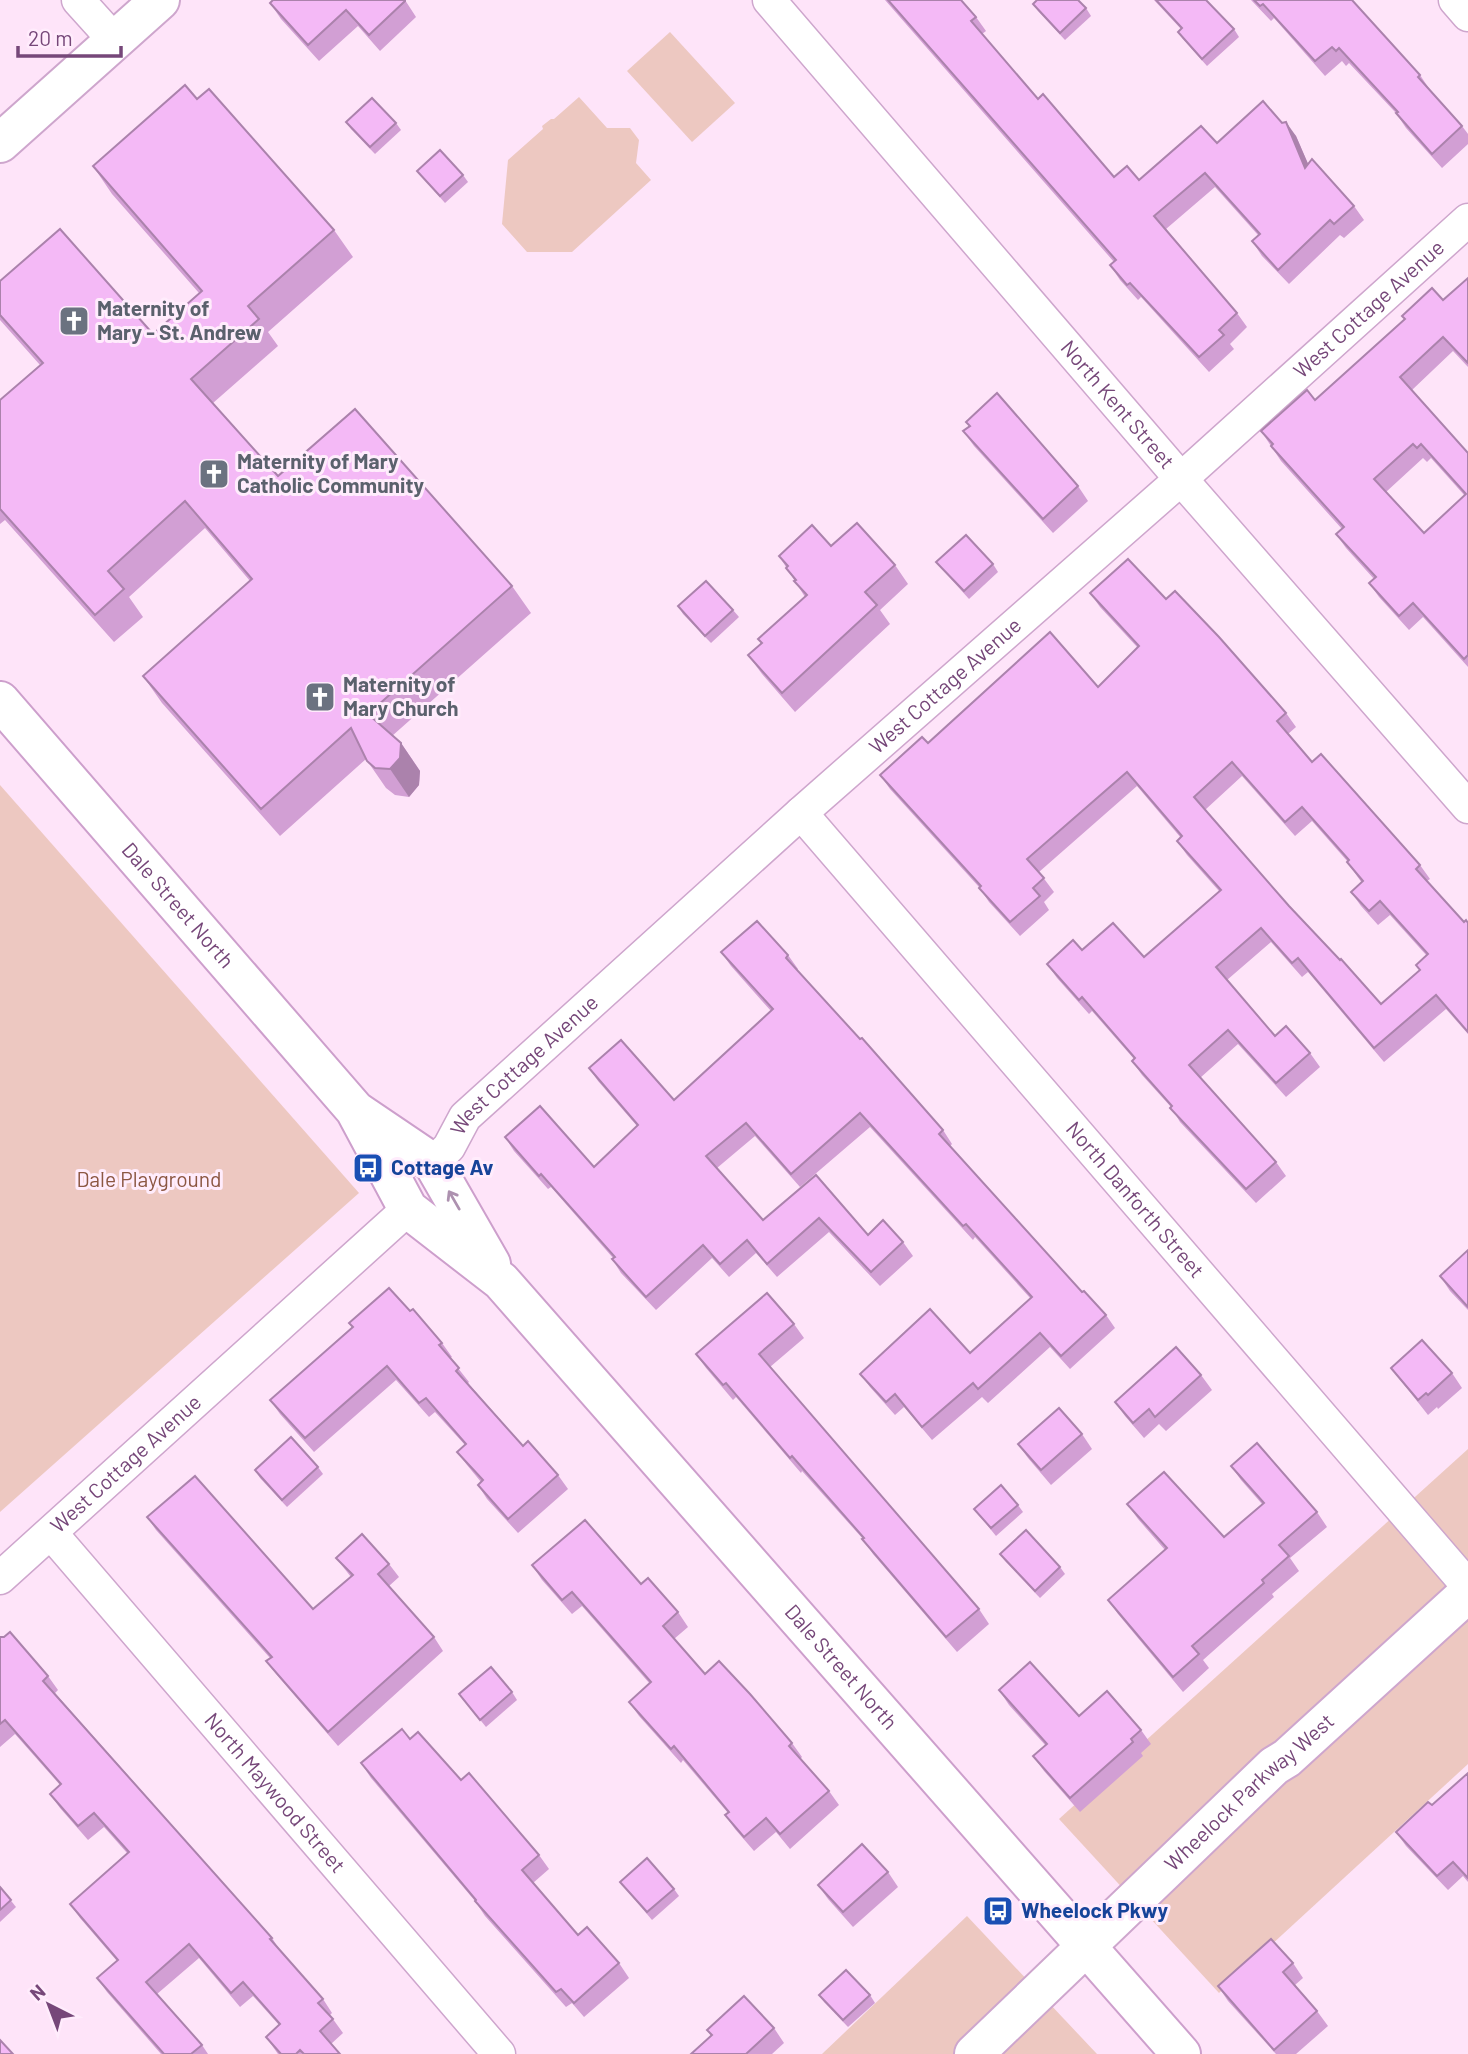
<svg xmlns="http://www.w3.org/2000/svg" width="1468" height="2054" font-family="Barlow,sans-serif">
<rect width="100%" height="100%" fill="#fee4f9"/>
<g fill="#edc8c1">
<polygon points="670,32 735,103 692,142 627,71"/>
<polygon points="579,97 607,128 630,128 639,140 636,163 651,180 572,252 527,252 502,224 508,160 543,129 542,126 551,119 554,119"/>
<polygon points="0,785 359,1193 0,1512"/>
<polygon points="1468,1449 1468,1764 1219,1993 1059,1819"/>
<polygon points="967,1916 1097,2054 822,2054"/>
</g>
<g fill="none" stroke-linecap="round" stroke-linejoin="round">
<g stroke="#cea6cd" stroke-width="35">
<g id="minor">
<polyline points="78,0 115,41"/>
<path id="s1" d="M769,0L1181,479L1468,807"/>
<polyline points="1455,0 1468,15"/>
<path id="s2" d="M801,813L1468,1586"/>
<path id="s3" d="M433,1163L449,1147L465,1117L801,813L1181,479L1468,220"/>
<path id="s4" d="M51,1533L499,2054"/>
<path id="s5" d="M0,1578L408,1209"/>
</g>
</g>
<g stroke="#cea6cd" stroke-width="42">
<g id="tertiary">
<polyline points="0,143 160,0"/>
<path id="s6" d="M974,2054L1274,1766L1287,1758L1468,1593"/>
</g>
</g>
<g stroke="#cd9fcc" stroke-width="42">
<g id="secondary">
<path id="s7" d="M0,701L355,1110L408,1209L501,1281L1181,2054"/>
<polyline points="359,1113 433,1163 491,1264"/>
</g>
</g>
<use href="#minor" stroke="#fff" stroke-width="32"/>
<use href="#tertiary" stroke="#fff" stroke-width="38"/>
<use href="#secondary" stroke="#fff" stroke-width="38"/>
</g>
<g fill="#d29fd4" fill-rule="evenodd">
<polygon points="405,0 416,17 380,51 358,26 319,61 281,19 270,3"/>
<polygon points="885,0 961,0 976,17 986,31 982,34 1038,99 1114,177 1139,180 1217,143 1282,123 1296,136 1308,164 1354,206 1364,220 1344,238 1340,235 1289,284 1262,256 1252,241 1258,235 1215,187 1166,229 1237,313 1247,327 1230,344 1234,349 1209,372 1141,297 1138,300 1120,280 1110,265 1114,262"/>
<polygon points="1154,0 1206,0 1234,29 1239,37 1207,66 1183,39 1178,32 1181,29"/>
<polygon points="1251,0 1352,0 1420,75 1430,90 1462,126 1468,134 1468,144 1442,168 1406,128 1396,113 1349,63 1346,66 1342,61 1325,76 1274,18 1271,21"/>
<polygon points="1033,4 1086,8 1091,16 1065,40 1038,11"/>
<polygon points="197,99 334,230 353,257 268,332 278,346 213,403 278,476 512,586 531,613 392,736 401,743 420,771 419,785 409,797 395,795 386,788 366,759 280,836 162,703 143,676 250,581 205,528 129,597 143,617 114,642 5,520 0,524 0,400 40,365 0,320 0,281 153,334 199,293 112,194 93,166"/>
<polygon points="346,122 396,123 401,130 375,154 351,129"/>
<polygon points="417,171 463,175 468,182 445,203"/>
<path d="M1468,278V367L1453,351L1412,390L1468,453V667L1423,617L1409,630L1379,597L1369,583L1374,579L1346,548L1336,534L1342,529L1281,461L1261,431L1315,400L1443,300ZM1423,458L1427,462L1431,458L1465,496L1424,533L1386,492Z"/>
<polygon points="966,422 1078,486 1088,501 1053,533 974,446 963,431 969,426"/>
<polygon points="831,546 895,565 908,584 880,610 890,624 795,712 762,674 748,655 761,643 758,639 805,597 779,556"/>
<polygon points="936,562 993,564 998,572 969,599 942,569"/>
<path d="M1090,593L1166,599L1286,713L1296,727L1288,734L1312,762L1420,865L1430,879L1427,881L1464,922L1468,923V1034L1446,1009L1384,1062L1308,972L1302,977L1271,942L1227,980L1275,1036L1310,1053L1320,1067L1286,1097L1238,1044L1200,1078L1276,1162L1286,1176L1256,1203L1180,1122L1171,1107L1142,1075L1132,1061L1134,1059L1092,1011L1089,1014L1057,978L1047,964L1082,950L1144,957L1219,891L1187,855L1177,841L1181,838L1137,786L1039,872L1054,892L1044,902L1049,910L1020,936L989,902L979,887L890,789L880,775L928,743L1098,687L1138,648L1100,607ZM1242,776L1295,836L1312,821L1348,862H1347L1362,883L1351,892L1361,906L1378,925L1390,915L1427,956L1416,965L1420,970L1381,1004L1289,906L1205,810Z"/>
<polygon points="678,606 733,610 739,617 711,643 683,614"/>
<polygon points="721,952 788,955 798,969 797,970 943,1130 952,1144 950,1146 1082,1292 1106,1315 1115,1328 1070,1369 1050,1347 988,1403 982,1397 932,1440 904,1407 895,1415 870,1387 860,1374 970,1353 1031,1299 975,1237 973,1240 870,1127 800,1187 755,1136 717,1168 763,1220 816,1175 868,1235 903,1242 913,1256 880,1286 829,1232 777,1277 756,1253 729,1277 712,1258 656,1310 621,1273 612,1259 613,1258 551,1187 548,1189 514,1151 505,1137 594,1167 637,1126 598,1081 589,1068 674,1100 771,1011 731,966"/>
<polygon points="1468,1250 1468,1310 1450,1291 1440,1276"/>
<polygon points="410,1311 442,1343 452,1357 450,1358 469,1382 468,1383 523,1446 558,1475 568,1489 518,1533 487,1499 478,1485 481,1482 467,1465 457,1452 465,1445 435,1412 429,1417 396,1380 314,1452 280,1414 270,1400 352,1327 349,1323"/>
<polygon points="794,1324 804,1338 770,1367 979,1609 989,1624 957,1652 873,1554 863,1539 802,1471 801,1473 736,1397 733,1400 706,1368 696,1354"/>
<polygon points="1391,1368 1452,1373 1462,1388 1438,1409 1437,1407 1428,1415 1402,1382"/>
<polygon points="1201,1375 1212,1390 1166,1431 1159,1424 1144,1438 1125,1416 1115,1402"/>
<polygon points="1082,1434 1092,1449 1051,1485 1028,1458 1018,1444"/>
<polygon points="1231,1466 1317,1512 1327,1527 1290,1558 1299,1571 1272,1594 1274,1597 1203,1660 1209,1668 1183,1692 1118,1614 1108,1600 1165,1550 1138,1519 1127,1504 1224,1537 1262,1504 1241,1480"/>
<polygon points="318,1467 323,1474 287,1507 260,1478 255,1470"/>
<polygon points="1018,1505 1023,1512 996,1536 974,1509"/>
<polygon points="147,1517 313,1609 351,1577 336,1558 389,1564 399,1577 389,1586 434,1637 443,1651 338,1746 276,1674 266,1661 270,1658 156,1530"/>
<polygon points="1000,1554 1060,1567 1065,1574 1040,1598 1005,1561"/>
<polygon points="532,1565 641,1584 678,1612 688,1627 674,1639 705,1674 792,1743 802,1757 800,1759 829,1791 839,1805 790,1849 776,1832 754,1851 735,1829 725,1815 728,1813 683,1760 681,1763 639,1716 629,1702 650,1684 582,1606 572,1614 542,1580"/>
<polygon points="0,1637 48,1676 58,1690 55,1693 272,1938 281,1952 323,1999 332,2013 330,2015 343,2033 331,2044 340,2054 278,2054 266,2037 279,2025 253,1996 240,2007 199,1958 157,1994 202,2045 208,2054 161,2054 107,1992 97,1978 117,1961 80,1918 70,1904 127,1853 104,1827 88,1840 60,1808 50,1794 60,1785 15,1734 0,1747"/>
<polygon points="999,1690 1079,1716 1141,1730 1151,1744 1141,1753 1143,1756 1080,1812 1044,1771 1033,1756 1046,1746 1009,1705"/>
<polygon points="512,1692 517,1700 486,1727 459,1694"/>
<polygon points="410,1739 461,1780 539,1855 549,1869 533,1883 578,1935 619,1963 629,1978 584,2017 572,2003 566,2007 485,1916 475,1901 371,1778 361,1763"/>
<polygon points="1468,1773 1468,1882 1463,1876 1448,1890 1406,1846 1396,1832 1432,1805"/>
<polygon points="888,1872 898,1887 853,1927 828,1899 818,1885"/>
<polygon points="620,1882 674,1889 679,1896 652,1920"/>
<polygon points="0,1887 16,1907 0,1922"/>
<polygon points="1293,1963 1303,1978 1295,1985 1317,2011 1328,2026 1296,2054 1276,2054 1228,2001 1218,1986"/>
<polygon points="819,1995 870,1995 875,2003 848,2027 824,2002"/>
<polygon points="774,2028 784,2043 772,2054 691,2054 711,2036 707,2030"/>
</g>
<g fill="#ab82ac">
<polygon points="1286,122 1296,136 1316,182 1305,168"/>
<polygon points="401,743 420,771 419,785 409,797 390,769"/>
</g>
<g fill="#f4b9f6" stroke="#ab82ac" stroke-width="2" fill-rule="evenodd">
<polygon points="273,0 405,0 405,1 369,35 346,10 308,45 270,3"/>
<polygon points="888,0 961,0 976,17 971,21 1038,99 1043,94 1114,177 1127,166 1139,180 1201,126 1217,143 1263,101 1282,123 1286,122 1305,168 1312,159 1354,206 1334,224 1330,220 1278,270 1252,241 1260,234 1205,173 1154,216 1237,313 1219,330 1224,335 1199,357 1130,283 1127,285 1110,265 1116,260"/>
<polygon points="1037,0 1078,0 1086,8 1060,33 1033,4"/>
<polygon points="1156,0 1206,0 1234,29 1202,59 1178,32 1182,28"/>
<polygon points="1254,0 1352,0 1420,75 1418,77 1462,126 1432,154 1396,113 1398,112 1339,48 1336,51 1332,47 1315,61 1263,4 1260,6"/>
<polygon points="185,85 197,99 209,89 334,230 248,306 259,319 191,379 278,476 355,409 512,586 368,714 401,743 400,758 390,769 375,768 367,761 351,728 261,809 143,676 252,579 185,501 108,571 124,589 95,615 0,509 0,400 43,363 0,315 0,281 60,229 153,334 202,291 93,166"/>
<polygon points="372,98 396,123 370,147 346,122"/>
<polygon points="440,150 463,175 440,196 417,171"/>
<path d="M1468,278V363L1443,337L1400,377L1468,453V655L1464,659L1413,603L1399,616L1369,583L1376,577L1336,534L1344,527L1271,446L1273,444L1261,431L1307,390L1315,400L1405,319L1402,316L1432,288L1443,300ZM1413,444L1417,448L1421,444L1466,494L1424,533L1374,479Z"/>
<polygon points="997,393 1078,486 1043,519 963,431 970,426 966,422"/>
<polygon points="857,523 895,565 865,592 877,605 782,693 748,655 762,643 758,639 807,595 794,581 796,580 786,568 788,566 779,556 812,525 831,546"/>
<polygon points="966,535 993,564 964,591 936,562"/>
<path d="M1128,559L1166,599L1175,591L1219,637L1286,713L1277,721L1312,762L1321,754L1420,865L1416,869L1464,922L1466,920L1468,923V1032L1436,995L1374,1048L1298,958L1292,963L1261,928L1216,967L1275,1036L1286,1026L1310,1053L1276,1083L1228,1030L1189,1065L1276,1162L1246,1189L1170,1108L1172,1106L1132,1061L1135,1058L1082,997L1079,1000L1047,964L1073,940L1082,950L1113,923L1144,957L1221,890L1177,841L1182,836L1127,772L1027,859L1044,878L1033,888L1040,896L1010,922L979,888L981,886L880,775L922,737L928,743L1050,632L1098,687L1139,646L1090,593ZM1232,762L1285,822L1302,807L1349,860L1347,862L1363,881L1351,892L1369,911L1380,901L1428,954L1416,965L1420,970L1381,1004L1341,959L1340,960L1289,906L1194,797Z"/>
<polygon points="706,581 733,610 705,636 678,606"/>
<polygon points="757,921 788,955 786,958 860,1039 862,1038 943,1130 939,1134 1082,1292 1084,1291 1106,1315 1061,1356 1040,1333 978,1389 973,1383 922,1427 895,1394 886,1402 860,1374 930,1309 970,1353 1032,1297 966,1224 963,1226 860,1113 791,1174 746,1123 706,1156 763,1220 816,1175 868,1235 883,1220 903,1242 871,1272 819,1218 767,1264 747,1240 720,1264 703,1245 646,1297 612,1259 615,1257 541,1174 539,1176 505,1137 540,1106 594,1167 638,1125 589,1068 621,1040 674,1100 773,1009 721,952"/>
<polygon points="1468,1250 1468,1307 1440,1276"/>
<polygon points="389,1288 410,1311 413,1309 442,1343 439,1345 459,1368 456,1371 523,1446 528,1441 558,1475 508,1519 478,1485 483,1480 457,1452 466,1444 426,1398 419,1403 387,1366 305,1438 270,1400 353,1327 349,1323"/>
<polygon points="767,1293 794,1324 759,1354 979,1609 946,1637 862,1539 864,1538 792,1456 790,1458 726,1383 723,1385 696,1354"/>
<polygon points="1422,1340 1452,1373 1428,1395 1426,1393 1418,1400 1391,1368"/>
<polygon points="1176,1347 1201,1375 1155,1417 1149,1409 1133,1423 1115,1402"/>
<polygon points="1059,1408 1082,1434 1041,1470 1018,1444"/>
<polygon points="291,1437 318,1467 282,1500 255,1470"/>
<polygon points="1257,1443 1317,1512 1279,1545 1289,1556 1262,1580 1264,1583 1192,1646 1199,1654 1173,1677 1108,1600 1167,1548 1127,1504 1164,1472 1224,1537 1264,1503 1231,1466"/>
<polygon points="195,1476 313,1609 353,1575 336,1558 362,1534 389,1564 378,1574 434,1637 328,1732 266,1661 272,1657 147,1517"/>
<polygon points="1001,1485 1018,1505 991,1528 974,1509"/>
<polygon points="585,1520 641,1584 648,1578 678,1612 663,1626 705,1674 719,1661 750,1694 792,1743 789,1746 829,1791 780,1834 766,1818 744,1837 725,1815 729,1812 674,1746 671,1749 629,1702 651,1682 572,1592 562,1600 532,1565"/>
<polygon points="1026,1530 1060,1567 1035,1591 1000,1554"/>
<polygon points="10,1632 48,1676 43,1681 272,1938 270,1939 323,1999 318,2003 333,2019 320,2031 340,2054 304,2054 300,2050 296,2054 281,2054 266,2037 280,2024 243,1982 231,1993 189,1944 146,1982 202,2045 191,2054 164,2054 97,1978 118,1960 70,1904 129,1852 94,1813 78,1826 50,1794 61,1784 5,1720 0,1724 0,1637 4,1637"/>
<polygon points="1030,1662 1079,1716 1107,1691 1141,1730 1131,1739 1133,1742 1070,1798 1033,1756 1047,1744 999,1690"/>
<polygon points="491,1667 512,1692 480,1720 459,1694"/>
<polygon points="402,1729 410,1739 418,1732 461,1780 469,1773 539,1855 522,1870 578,1935 587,1927 619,1963 574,2003 561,1989 556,1992 475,1901 476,1900 361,1763"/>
<polygon points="1468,1773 1468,1878 1453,1862 1437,1876 1396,1832 1428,1802 1432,1805"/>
<polygon points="862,1844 888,1872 843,1912 818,1885"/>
<polygon points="647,1858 674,1889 647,1912 620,1882"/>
<polygon points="0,1887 11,1900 0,1910"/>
<polygon points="1271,1939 1293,1963 1283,1972 1317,2011 1274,2050 1218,1986"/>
<polygon points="846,1970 870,1995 843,2020 819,1995"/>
<polygon points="744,1996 774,2028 746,2054 691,2054 712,2035 707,2030"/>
<polygon points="0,2040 13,2054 0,2054"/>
</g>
<defs><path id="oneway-shaft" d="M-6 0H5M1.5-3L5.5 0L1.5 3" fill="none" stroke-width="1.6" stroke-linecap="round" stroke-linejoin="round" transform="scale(1.75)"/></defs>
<use stroke="#ad91af" href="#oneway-shaft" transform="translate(454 1200) rotate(-120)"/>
<defs>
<g id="church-square" transform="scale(1.575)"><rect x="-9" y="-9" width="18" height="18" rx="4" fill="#6b7280" stroke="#ffecfc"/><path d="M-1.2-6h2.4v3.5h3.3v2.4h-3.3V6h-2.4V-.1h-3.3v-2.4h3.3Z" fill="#fff"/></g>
<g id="bus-square" transform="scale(1.575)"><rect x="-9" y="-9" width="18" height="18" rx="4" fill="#1a4fb4" stroke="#ffecfc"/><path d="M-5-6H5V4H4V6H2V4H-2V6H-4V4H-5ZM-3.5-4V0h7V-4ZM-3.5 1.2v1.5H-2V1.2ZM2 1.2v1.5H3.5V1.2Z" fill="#fff"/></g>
</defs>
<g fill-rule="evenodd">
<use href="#church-square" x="74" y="321"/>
<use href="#church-square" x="214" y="474"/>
<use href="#church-square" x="320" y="697"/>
<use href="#bus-square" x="368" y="1168"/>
<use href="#bus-square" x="998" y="1911"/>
</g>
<g text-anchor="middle" stroke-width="6" stroke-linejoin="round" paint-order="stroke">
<g font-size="21" font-weight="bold" fill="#5b616d" stroke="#ffecfc" text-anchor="start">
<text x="97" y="316">Maternity of<tspan x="97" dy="24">Mary - St. Andrew</tspan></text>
<text x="237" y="469">Maternity of Mary<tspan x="237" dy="24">Catholic Community</tspan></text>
<text x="343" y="692">Maternity of<tspan x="343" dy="24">Mary Church</tspan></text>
</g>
<g font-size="21" fill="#764779" stroke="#ffecfc">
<text dy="7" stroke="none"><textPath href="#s3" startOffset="1269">West Cottage Avenue</textPath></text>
<text dy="7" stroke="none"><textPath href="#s1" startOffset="534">North Kent Street</textPath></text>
<text dy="7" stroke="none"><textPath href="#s3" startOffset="702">West Cottage Avenue</textPath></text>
<text dy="7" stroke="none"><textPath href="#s7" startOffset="271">Dale Street North</textPath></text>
<text dy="7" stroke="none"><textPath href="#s3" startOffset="135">West Cottage Avenue</textPath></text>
<text dy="7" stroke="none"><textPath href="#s2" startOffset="511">North Danforth Street</textPath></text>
<text dy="7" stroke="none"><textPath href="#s5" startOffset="170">West Cottage Avenue</textPath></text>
<text dy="7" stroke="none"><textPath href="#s7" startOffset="1286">Dale Street North</textPath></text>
<text dy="7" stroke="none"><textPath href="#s6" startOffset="380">Wheelock Parkway West</textPath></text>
<text dy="7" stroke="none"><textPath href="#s4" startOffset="343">North Maywood Street</textPath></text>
</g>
<g font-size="21" font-weight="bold" fill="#164399" stroke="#ffecfc" text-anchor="start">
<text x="391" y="1175">Cottage Av</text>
<text x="1021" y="1918">Wheelock Pkwy</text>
</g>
<g font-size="21" fill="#8c5742" stroke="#ffecfc">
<text x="149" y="1187">Dale Playground</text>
</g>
</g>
<g transform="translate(49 2005) rotate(318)" stroke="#ffecfc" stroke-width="5" paint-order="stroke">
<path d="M0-5L12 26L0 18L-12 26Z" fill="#764779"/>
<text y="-10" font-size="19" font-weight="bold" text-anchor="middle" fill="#764779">N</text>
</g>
<path d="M18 46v10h103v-10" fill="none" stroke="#764779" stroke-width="3.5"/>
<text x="28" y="46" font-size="21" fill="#764779" stroke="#ffecfc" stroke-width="5" paint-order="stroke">20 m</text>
</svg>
